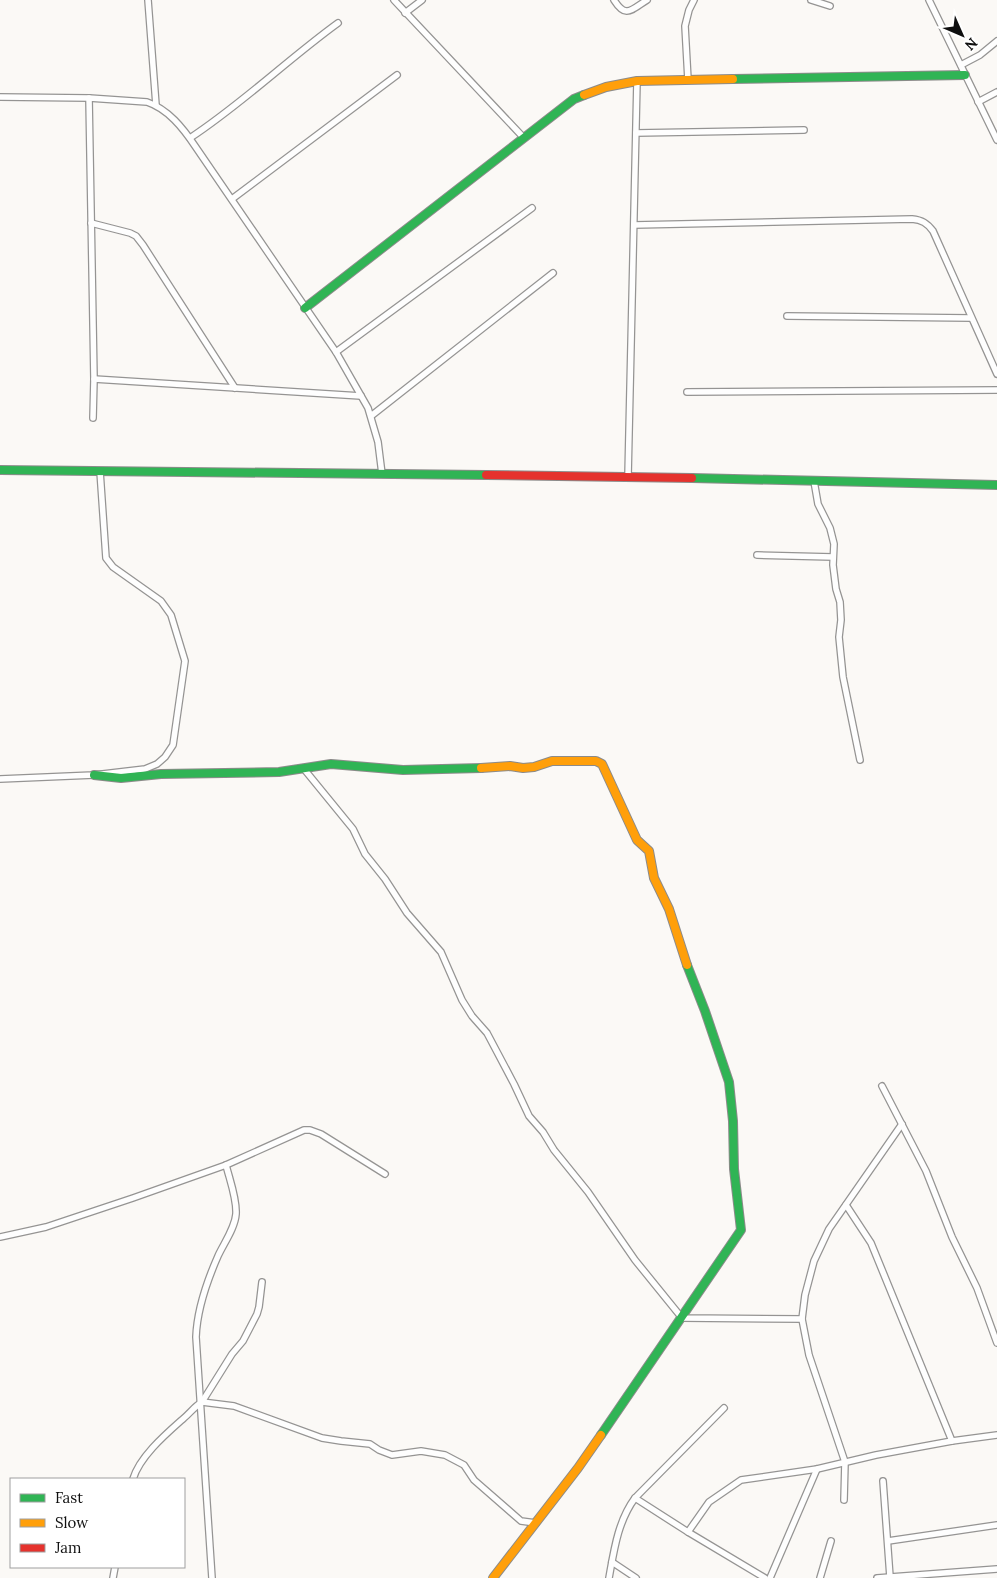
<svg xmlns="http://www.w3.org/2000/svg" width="997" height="1578" font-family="Lora,serif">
<rect width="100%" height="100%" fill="#fbf9f6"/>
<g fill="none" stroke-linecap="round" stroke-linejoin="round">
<g stroke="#959493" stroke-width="8">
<g id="street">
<polyline points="148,0 156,105"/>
<polyline points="394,0 523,137"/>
<path d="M614,0C626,19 631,10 647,0"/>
<polyline points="811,0 830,6"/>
<polyline points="929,0 997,140"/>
<polyline points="405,13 422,0"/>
<polyline points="961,65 980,55 997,41"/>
<polyline points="688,80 685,26 689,10 694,0"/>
<path d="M0,97L89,98L147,102C168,109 183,128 195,146L336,352L368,408L378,442L382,474"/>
<polyline points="89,98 94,379 93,418"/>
<polyline points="978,102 997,92"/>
<polyline points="636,133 804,130"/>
<path d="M190,138C242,104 287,60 338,23"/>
<polyline points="232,199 397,75"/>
<polyline points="91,223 130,233 136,236 143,245 235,388"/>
<path d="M634,225L912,219C922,220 927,223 933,231L997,374"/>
<polyline points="787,316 971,318"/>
<polyline points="336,352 532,208"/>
<polyline points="94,379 361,396"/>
<polyline points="687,392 997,390"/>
<polyline points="371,416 553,273"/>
<polyline points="628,477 637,81"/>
<polyline points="814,481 818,504 830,528 834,544 833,565 836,589 840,602 841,620 839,637 843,677 860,760"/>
<polyline points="757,555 833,557"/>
<polyline points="304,769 353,829 365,854 385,879 407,913 441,952 462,1000 472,1016 487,1033 514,1084 529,1116 543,1132 554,1150 588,1192 635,1260 682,1318 802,1319"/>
<polyline points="0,779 94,775 145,769 157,764 165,757 173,745 185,661 171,615 161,601 113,567 106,558 100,471"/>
<polyline points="882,1086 926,1171 952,1237 977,1288 997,1343"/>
<polyline points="0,1237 46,1227 133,1198 226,1165 304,1130 310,1130 321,1134 385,1174"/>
<polyline points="202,1402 232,1354 243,1341 257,1314 259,1307 262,1282"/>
<polyline points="952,1441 997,1435"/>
<path d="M133,1479C140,1456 166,1434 184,1418C190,1413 195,1406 202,1402L234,1406L322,1438L341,1441L370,1444L379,1450L392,1455L421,1451L445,1455L464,1465L474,1480L521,1521L536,1523"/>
<polyline points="883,1481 890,1577"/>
<polyline points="635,1498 688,1532 765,1578"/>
<polyline points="844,1500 845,1462 809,1355 802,1319 805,1295 814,1261 829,1229 902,1124"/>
<polyline points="688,1532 709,1502 741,1480 817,1469 876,1455 952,1441 871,1243 846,1205"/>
<polyline points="888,1541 997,1525"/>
<polyline points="612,1562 636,1578"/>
<polyline points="113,1578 115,1567"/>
<path d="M212,1578L196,1337C197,1310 207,1281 218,1256C224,1243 235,1228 236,1214C237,1199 230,1181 226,1165"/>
<path d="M609,1578C614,1550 618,1521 635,1498L724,1408"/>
<polyline points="770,1578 817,1469"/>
<polyline points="820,1578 831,1541"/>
<polyline points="877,1578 997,1569"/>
</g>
</g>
<g stroke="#8c8b8a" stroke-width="10">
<g id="fast">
<polyline points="733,79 965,75"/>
<polyline points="305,308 574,99 584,95"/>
<polyline points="0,470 486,475"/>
<polyline points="692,478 997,485"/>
<polyline points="94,775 121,778 161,774 279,772 331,764 403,770 481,768"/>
<polyline points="601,1435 741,1230 734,1169 733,1121 729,1082 705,1011 687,965"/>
</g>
</g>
<g stroke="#8c8b8a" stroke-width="10">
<g id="slow">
<polyline points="584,95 606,87 637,81 733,79"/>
<polyline points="481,768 510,766 523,768 534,767 552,761 596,761 602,764 637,840 649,851 654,878 669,909 687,965"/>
<polyline points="493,1578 578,1468 601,1435"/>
</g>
</g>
<g stroke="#8c8b8a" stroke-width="10">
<polyline id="jam" points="486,475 692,478"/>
</g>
<use href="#street" stroke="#fefefe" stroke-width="5.5"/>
<use href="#fast" stroke="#30b455" stroke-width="8"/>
<use href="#slow" stroke="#ff9f0a" stroke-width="8"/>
<use href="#jam" stroke="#e5322d" stroke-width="8"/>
</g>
<rect x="10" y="1478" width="175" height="90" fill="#ffffff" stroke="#9f9f9f"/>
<rect x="20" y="1494" width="25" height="8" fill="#30b455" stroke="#9f9f9f"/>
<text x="55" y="1503" font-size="15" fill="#0f0f0f">Fast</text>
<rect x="20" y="1519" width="25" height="8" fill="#ff9f0a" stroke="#9f9f9f"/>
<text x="55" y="1528" font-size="15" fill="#0f0f0f">Slow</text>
<rect x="20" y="1544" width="25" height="8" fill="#e5322d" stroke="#9f9f9f"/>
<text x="55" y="1553" font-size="15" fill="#0f0f0f">Jam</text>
<g transform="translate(962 35) rotate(135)" stroke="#ffffff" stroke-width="4" paint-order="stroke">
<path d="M0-4L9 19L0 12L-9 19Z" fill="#0f0f0f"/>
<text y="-8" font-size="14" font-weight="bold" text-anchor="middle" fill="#0f0f0f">N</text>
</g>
</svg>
